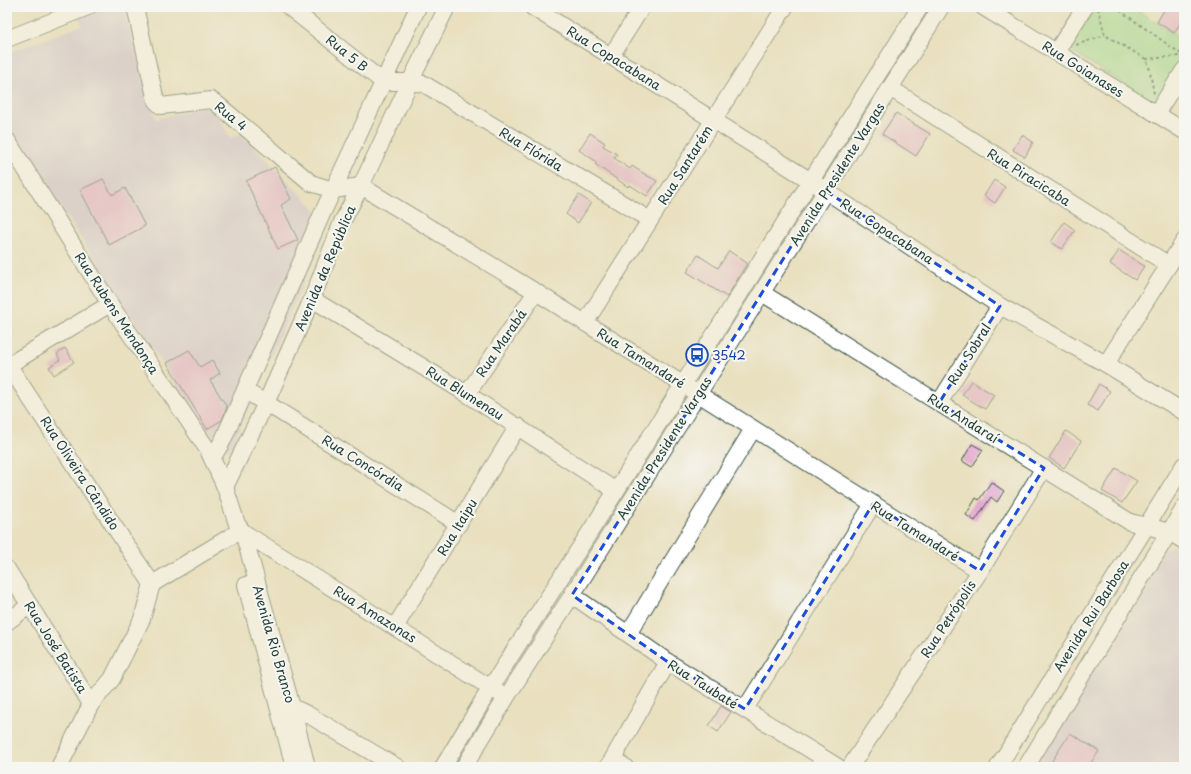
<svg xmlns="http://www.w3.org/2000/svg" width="1191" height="774" font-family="'Playpen Sans',sans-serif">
<rect width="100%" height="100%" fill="#f6f6f2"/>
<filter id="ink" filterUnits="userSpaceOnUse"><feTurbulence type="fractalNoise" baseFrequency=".025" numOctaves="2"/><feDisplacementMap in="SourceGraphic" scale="8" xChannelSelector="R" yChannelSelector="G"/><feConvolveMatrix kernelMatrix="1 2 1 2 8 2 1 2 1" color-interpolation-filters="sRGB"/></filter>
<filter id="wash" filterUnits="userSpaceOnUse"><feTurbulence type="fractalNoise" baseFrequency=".012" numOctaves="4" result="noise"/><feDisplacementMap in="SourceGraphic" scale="16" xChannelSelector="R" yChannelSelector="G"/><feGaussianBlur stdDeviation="0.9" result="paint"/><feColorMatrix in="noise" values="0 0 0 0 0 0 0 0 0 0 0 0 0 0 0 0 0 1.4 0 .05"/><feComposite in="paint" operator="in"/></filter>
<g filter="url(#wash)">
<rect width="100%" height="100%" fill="#e9e0bf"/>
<g fill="#ccbfd4">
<polygon points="71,7 123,7 156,119 212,104 230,138 241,134 329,223 230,450 219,450 7,125 7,53 83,25"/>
<polygon points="1175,545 1184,550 1184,767 1029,767 1163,551"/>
</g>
<polygon fill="#9bdc92" stroke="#5d8c63" points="1095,7 1132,7 1184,40 1184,61 1156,104 1068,49"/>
<g id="blocks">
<g fill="#e2a8cf">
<polygon points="1166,7 1184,7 1184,17 1174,33 1157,22"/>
<polygon points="896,113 930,134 916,156 882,134"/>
<polygon points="590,133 605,143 603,146 617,154 614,158 630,169 632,166 646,175 657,181 647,196 630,185 628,187 595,164 597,162 579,150"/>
<polygon points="1022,135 1033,142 1025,157 1013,150"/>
<polygon points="275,167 291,199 281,205 298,240 278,249 246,181"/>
<polygon points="103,179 112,195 125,188 145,226 109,245 80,190"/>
<polygon points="994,180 1005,187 995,203 984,196"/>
<polygon points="579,195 591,203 578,223 566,214"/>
<polygon points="1064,222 1075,230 1062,249 1051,242"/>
<polygon points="1119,250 1144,266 1135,280 1110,264"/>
<polygon points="729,251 747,263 727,297 687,272 698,255 718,268"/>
<polygon points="65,348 74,362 54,375 49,367 60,360 57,354"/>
<polygon points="189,350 200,367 212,360 220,373 210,380 227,407 222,420 207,429 167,363"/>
<polygon points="971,381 994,395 985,409 962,395"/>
<polygon points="1099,384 1110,391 1098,411 1087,405"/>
<polygon points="1066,431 1081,441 1064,468 1049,458"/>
<polygon points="972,444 983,450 972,467 962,461"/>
<polygon points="1116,468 1137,481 1122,503 1102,491"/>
<polygon points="991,482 1004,491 997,502 991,497 975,521 966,515 976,498 979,500"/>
<polygon points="721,706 731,712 718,732 709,726"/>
<polygon points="1070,733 1099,751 1088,767 1048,767"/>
</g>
</g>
</g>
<g filter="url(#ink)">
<use href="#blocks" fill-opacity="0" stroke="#3d5549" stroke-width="1"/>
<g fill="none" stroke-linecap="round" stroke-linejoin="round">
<g stroke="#3d5549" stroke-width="18">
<g id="minor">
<polyline points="135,7 156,101 161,106 211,100 216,103 311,183 333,190 361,186"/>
<polyline points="289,7 383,82 410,82 424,84 650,220"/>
<polyline points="532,7 811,181 1000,306 1106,364 1184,412"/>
<polyline points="983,7 1184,131"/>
<polyline points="7,39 88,7"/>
<polyline points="1056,52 1085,7"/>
<polyline points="611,56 642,7"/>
<polyline points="890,88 1169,265"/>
<polyline points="1156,114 1184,70"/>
<polyline points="7,140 110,304 208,450 225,487 237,524 243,532 292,707 307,767"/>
<polyline points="361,186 536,292 980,571"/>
<polyline points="762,293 1130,522 1147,526 1169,532 1184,541"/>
<polyline points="312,299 467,394 616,491"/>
<polyline points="585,323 785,7"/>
<polyline points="7,363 152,584"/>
<polyline points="1106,364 1184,241"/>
<polyline points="7,366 110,304"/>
<polyline points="245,391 266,403 459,524"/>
<polyline points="467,394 536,292"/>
<polyline points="939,403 1000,306"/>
<polyline points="212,459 223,440 322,214 418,7"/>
<polyline points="225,487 266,403 312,299 342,222 361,186 410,82 447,7"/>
<polyline points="7,569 91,704"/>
<polyline points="246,585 294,767"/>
<polyline points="572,595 668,662 838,767"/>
<polyline points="7,622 30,605"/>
<polyline points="395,627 518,426"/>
<polyline points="628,634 753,429"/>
<polyline points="285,707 292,707 307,714 397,767"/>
<polyline points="745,709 873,504"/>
<polyline points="613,759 625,767"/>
<polyline points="59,767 91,704 112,679 142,619 152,584 233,535 243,532 499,693"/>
<polyline points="443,767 491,687 616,491 920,7"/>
<polyline points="464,767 506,698 572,595 941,7"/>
<polyline points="608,767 668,662"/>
<polyline points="850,767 980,571 1044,468"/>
<polyline points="998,767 1184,465"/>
<polyline points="1026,767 1184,508"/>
</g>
</g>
<g stroke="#3d5549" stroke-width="2" stroke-dasharray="3 3" stroke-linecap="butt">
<polyline points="1115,7 1184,56"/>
<polyline points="1098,8 1105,35 1146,59 1149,66 1154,94"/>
<polyline points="1076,45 1105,35"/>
<polyline points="1146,59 1179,56 1181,57"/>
</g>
<use href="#minor" stroke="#fff" stroke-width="16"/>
</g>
</g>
<path d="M0 0H1191V774H0ZM826,191L1000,306L939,403L1044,468L980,571L873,504L745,709L668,662L572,595Z" fill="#e9e0bf" fill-opacity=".55" fill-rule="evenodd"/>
<path fill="none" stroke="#1d4ed8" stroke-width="3" stroke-dasharray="8 5" stroke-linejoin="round" d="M826,191L1000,306L939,403L1044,468L980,571L873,504L745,709L668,662L572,595Z"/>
<defs>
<g id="bus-ring" transform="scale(1.15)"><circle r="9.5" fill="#f6f6f2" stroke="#1a4fb4" stroke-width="1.5"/><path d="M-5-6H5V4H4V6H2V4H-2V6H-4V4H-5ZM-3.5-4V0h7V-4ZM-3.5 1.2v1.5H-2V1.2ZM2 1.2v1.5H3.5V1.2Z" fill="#1a4fb4"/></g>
</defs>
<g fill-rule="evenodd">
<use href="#bus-ring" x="697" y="355"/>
</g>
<g text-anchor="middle" stroke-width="4" stroke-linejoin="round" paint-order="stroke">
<g font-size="13" fill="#1f3d34" stroke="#f6f6f2">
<text transform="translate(347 53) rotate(39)" y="5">Rua 5 B</text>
<text transform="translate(614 58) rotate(32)" y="5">Rua Copacabana</text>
<text transform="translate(1083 69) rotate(32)" y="5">Rua Goianases</text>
<text transform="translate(231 116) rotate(39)" y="5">Rua 4</text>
<text transform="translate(531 149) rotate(31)" y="5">Rua Flórida</text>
<text transform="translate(685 165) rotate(-58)" y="5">Rua Santarém</text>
<text transform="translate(837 174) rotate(-58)" y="5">Avenida Presidente Vargas</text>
<text transform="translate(1029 177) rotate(32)" y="5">Rua Piracicaba</text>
<text transform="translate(887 231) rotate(33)" y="5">Rua Copacabana</text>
<text transform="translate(325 268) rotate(-67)" y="5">Avenida da República</text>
<text transform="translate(117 313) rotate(57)" y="5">Rua Rubens Mendonça</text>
<text transform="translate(501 343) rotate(-56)" y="5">Rua Marabá</text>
<text transform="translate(969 354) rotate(-58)" y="5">Rua Sobral</text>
<text transform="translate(641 358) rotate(32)" y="5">Rua Tamandaré</text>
<text transform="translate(465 393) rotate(32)" y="5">Rua Blumenau</text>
<text transform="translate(963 418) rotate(32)" y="5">Rua Andaraí</text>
<text transform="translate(664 448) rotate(-58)" y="5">Avenida Presidente Vargas</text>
<text transform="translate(363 463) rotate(32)" y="5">Rua Concórdia</text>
<text transform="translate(80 473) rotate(57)" y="5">Rua Oliveira Cândido</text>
<text transform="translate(457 527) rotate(-59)" y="5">Rua Itaipu</text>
<text transform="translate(915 531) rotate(32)" y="5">Rua Tamandaré</text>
<text transform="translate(375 614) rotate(32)" y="5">Rua Amazonas</text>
<text transform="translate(1091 616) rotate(-58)" y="5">Avenida Rui Barbosa</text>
<text transform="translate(948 619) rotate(-57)" y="5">Rua Petrópolis</text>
<text transform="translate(274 644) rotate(74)" y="5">Avenida Rio Branco</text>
<text transform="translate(56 647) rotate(58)" y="5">Rua José Batista</text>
<text transform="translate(703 684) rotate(32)" y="5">Rua Taubaté</text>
</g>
<g font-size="13" fill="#164399" stroke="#f6f6f2" text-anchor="start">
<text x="712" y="360">3542</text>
</g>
</g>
<rect width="1191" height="774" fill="none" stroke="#f6f6f2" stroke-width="24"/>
</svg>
